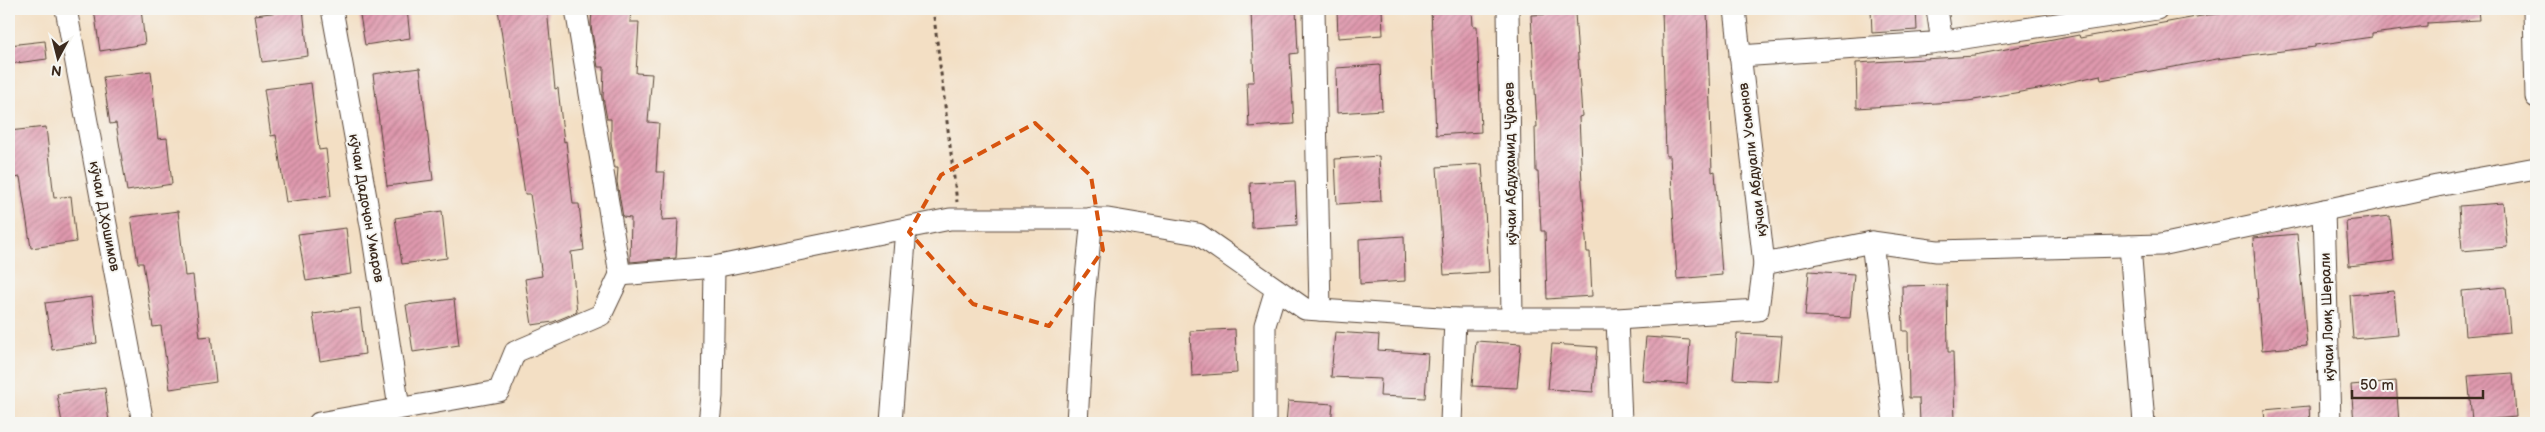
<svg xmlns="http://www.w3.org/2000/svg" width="2545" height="432" font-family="'Balsamiq Sans',sans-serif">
<defs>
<pattern id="building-hatch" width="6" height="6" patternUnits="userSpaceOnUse" patternTransform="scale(1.25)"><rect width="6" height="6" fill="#df99ae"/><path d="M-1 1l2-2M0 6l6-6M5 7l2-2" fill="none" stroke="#b67d8d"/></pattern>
</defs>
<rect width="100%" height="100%" fill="#f6f6f2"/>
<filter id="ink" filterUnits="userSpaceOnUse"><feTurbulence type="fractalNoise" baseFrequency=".02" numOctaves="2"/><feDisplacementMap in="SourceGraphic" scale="10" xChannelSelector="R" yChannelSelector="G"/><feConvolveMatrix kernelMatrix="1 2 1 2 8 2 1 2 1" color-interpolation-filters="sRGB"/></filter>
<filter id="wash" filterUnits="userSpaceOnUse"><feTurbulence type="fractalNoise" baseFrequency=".0096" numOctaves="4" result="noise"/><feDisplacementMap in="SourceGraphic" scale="20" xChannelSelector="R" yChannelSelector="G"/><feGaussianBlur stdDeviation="1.12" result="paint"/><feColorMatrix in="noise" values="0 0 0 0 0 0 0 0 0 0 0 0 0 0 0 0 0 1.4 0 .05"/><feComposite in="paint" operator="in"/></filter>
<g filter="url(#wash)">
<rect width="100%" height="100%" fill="#f3dfc4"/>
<g id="blocks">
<g fill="url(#building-hatch)">
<polygon points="94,9 141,9 145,44 100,51"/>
<polygon points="303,9 308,56 262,62 255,15"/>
<polygon points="359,9 407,9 410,38 365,45"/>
<polygon points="498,9 547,9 555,89 558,88 564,142 566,141 573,204 579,204 584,250 571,252 577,312 553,322 532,325 525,279 542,276 530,194 525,194"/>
<polygon points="592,9 631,9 630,22 639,22 636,73 652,74 648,122 659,123 656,172 665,172 662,220 678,219 676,258 630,262 631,218 623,217 617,182 618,168 615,168 611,142 611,119 607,119 603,97 604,67 598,67 591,26"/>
<polygon points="1296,9 1298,53 1290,54 1294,124 1249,127 1247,82 1254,82 1251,11"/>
<polygon points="1337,9 1382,9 1383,35 1338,38"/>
<polygon points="1431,9 1472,9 1473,26 1477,26 1481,132 1436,135"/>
<polygon points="1662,9 1707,9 1712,172 1715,171 1722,275 1677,279 1670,156 1666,156"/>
<polygon points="1871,9 1916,9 1917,30 1872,33"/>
<polygon points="2266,9 2478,9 2479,20 2427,23 2427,27 2372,34 2372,37 2315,45 2315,47 2217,59 2101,80 2100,75 2044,88 1968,101 1857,108 1856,63 1975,56 1975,55 2079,35 2080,38 2207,15"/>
<polygon points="1575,13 1582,116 1579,117 1582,184 1587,252 1590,252 1592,296 1547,299 1545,231 1541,231 1538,172 1536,172 1535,127 1537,127 1531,15"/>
<polygon points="45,41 47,59 9,64 9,45"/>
<polygon points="1380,65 1382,110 1337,113 1336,68"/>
<polygon points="420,68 433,180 387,186 373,74"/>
<polygon points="151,71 158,139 167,138 172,184 127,191 116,123 110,124 103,77"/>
<polygon points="311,83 319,150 326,149 331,196 286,202 276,135 271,136 264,89"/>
<polygon points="46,127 54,198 71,196 76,242 31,248 20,177 9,179 9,131"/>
<polygon points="1379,156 1381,201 1337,204 1335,159"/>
<polygon points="1482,164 1489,272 1444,275 1437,167"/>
<polygon points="1295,181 1297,225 1252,228 1250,183"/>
<polygon points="2503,203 2507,247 2462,251 2459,206"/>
<polygon points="178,211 185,276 193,275 200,337 211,336 216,382 170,389 161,326 153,327 143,263 138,263 131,217"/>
<polygon points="442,211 447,258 402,264 395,218"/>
<polygon points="2390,216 2394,261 2349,266 2346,221"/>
<polygon points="346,228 351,274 306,281 298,234"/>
<polygon points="2297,234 2307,346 2262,350 2253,238"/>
<polygon points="1404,236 1405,281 1360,284 1359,239"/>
<polygon points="1809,271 1854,274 1850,318 1805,316"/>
<polygon points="1947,285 1948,352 1953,352 1955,423 1920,423 1919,398 1909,398 1908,331 1903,331 1902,286"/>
<polygon points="2506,287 2510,332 2465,336 2462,291"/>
<polygon points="2394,291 2398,335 2353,339 2350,295"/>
<polygon points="92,297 97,343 52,350 45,303"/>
<polygon points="454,299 459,345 413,352 406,305"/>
<polygon points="360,308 365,354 320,361 313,314"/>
<polygon points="1235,329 1237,373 1192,376 1190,331"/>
<polygon points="1335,332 1379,335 1378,350 1428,354 1425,398 1380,396 1381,379 1331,377"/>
<polygon points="1737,334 1782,336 1778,381 1733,379"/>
<polygon points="1646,337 1690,340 1687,384 1642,381"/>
<polygon points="1476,341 1521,344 1517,388 1472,386"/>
<polygon points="1552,344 1597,347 1593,392 1548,389"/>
<polygon points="2513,373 2516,417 2472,421 2468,376"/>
<polygon points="2396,381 2399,423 2354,423 2351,385"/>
<polygon points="105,388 109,423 62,423 57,394"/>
<polygon points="1288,401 1333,404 1331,423 1286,423"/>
<polygon points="2309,406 2310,423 2265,423 2264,410"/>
</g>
</g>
</g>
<g filter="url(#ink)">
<use href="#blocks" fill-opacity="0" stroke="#574537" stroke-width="1"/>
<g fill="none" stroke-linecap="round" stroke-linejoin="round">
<g stroke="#574537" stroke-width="23">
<g id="street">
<polyline points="66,9 143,423"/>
<polyline points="332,9 372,231 399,408"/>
<polyline points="576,9 620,275"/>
<polyline points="1314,9 1320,310"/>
<polyline points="1508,9 1512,319"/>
<polyline points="1735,9 1764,264"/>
<polyline points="1937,9 1942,42"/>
<polyline points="2534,9 2536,97"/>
<polyline points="1740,56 1931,43 2157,9"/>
<polyline points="2324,210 2330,423"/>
<polyline points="1872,242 1894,423"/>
<polyline points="2130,246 2144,423"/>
<polyline points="620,275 714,267 950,219 1108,219 1198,234 1305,309 1455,319 1617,319 1758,310 1764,264 1872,242 1937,251 2161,245 2437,186 2536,168"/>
<polyline points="1617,319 1621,423"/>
<polyline points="319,423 499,391 515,352 601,315 620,275"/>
<polyline points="709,423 712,396 714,267"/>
<polyline points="891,423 906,228"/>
<polyline points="1077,423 1084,298 1092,218"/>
<polyline points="1265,423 1265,325 1276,289"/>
<polyline points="1451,423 1455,319"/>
</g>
</g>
<polyline stroke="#574537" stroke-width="3" stroke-dasharray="4 4" stroke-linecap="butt" points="933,9 957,202"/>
<use href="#street" stroke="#fff" stroke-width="21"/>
</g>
</g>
<path fill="none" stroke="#d7540e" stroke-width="4" stroke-dasharray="10 6" stroke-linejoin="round" d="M1035,123L1091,176L1103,250L1049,326L973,304L909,232L941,175Z"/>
<g text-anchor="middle" stroke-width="4" stroke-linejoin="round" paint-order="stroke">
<g font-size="14" fill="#3b2a1e" stroke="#f6f6f2">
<text transform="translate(1752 160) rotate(-97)" y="5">кӯчаи Абдуали Усмонов</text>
<text transform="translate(1510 164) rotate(-91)" y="5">кӯчаи Абдуҳамид Ҷӯраев</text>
<text transform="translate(367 208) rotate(80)" y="5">кӯчаи Дадоҷон Умаров</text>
<text transform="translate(105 216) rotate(79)" y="5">кӯчаи Д.Ҳошимов</text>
<text transform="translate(2327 317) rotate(-92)" y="5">кӯчаи Лоиқ Шерали</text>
</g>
</g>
<rect width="2545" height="432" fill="none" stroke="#f6f6f2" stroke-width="30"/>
<g transform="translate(58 58) rotate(187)" stroke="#f6f6f2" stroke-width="4" paint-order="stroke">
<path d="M0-4L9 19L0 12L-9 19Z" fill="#3b2a1e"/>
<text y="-8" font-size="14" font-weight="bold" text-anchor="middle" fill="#3b2a1e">N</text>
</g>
<path d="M2352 390v8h131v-8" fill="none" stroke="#3b2a1e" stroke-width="2.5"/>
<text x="2360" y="390" font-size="15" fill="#3b2a1e" stroke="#f6f6f2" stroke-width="4" paint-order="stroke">50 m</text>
</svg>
